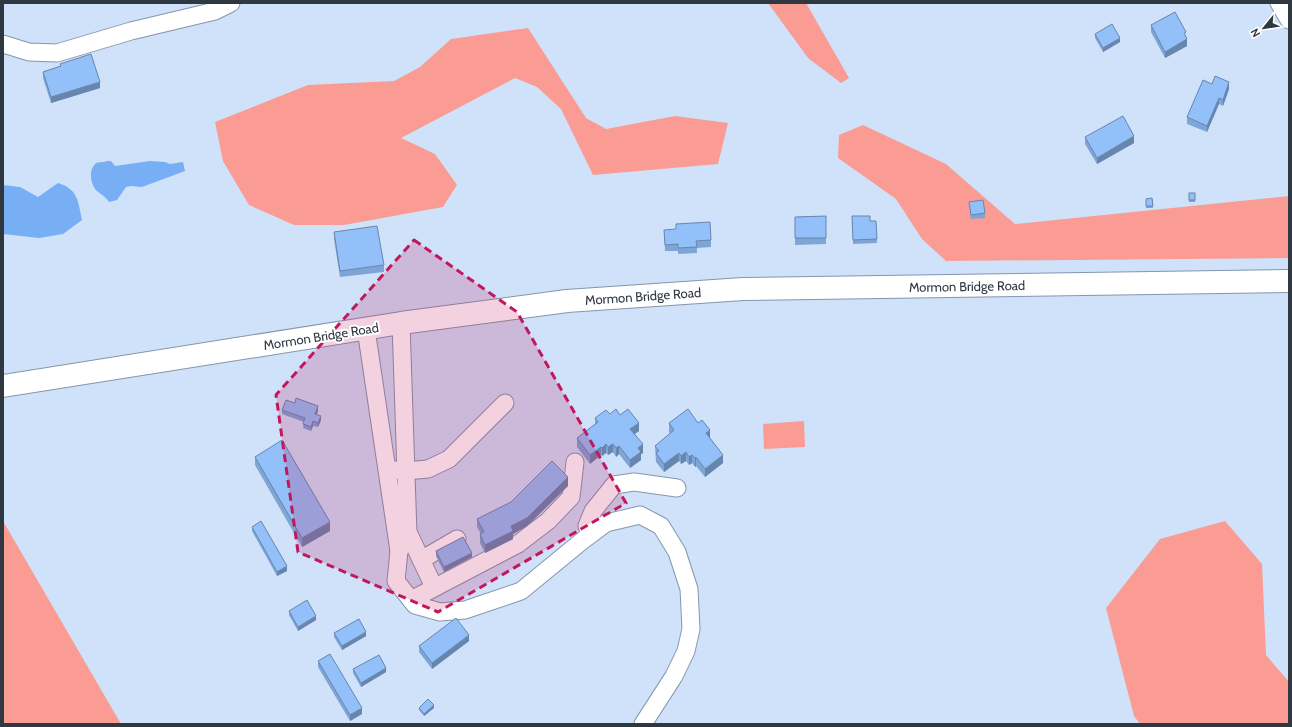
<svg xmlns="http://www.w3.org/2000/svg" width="1292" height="727" font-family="Cabin,sans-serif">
<rect width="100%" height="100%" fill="#cfe2fa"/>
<g fill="#fa9c94">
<polygon points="768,3 806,3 849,78 841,83 808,58"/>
<polygon points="528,28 586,118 606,129 675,116 728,123 718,164 593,175 561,109 537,87 515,78 401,138 435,154 457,185 443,207 344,225 294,225 249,205 223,161 215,122 308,85 394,81 420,67 451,39"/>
<polygon points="863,125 946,164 1015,224 1289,196 1289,258 946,261 922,239 896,199 838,158 839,135"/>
<polygon points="804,421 805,447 764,449 763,424"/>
<polygon points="3,521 121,724 3,724"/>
<polygon points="1225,521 1262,564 1266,655 1289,682 1289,724 1140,724 1134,716 1106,608 1160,539"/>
</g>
<g fill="#77aef4">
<path d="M107,161H111L115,166L150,161L165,162L170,164L183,162L185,171L142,187L131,186L126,187L117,200L109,202C106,197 102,195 97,191C91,185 88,171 95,164C99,161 103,163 107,161Z"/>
<path d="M58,183C78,189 78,201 82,220L63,234L39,238L3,234V185L20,187L38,197Z"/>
</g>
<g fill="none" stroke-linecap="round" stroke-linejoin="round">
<g stroke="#8596ad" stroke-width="19">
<g id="minor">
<polyline points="1279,3 1289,20"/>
<polyline points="3,44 29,52 57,53 131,31 215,11 231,3"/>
<polyline points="366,329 399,551 396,581 415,605 440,612 465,610 521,591 582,541 606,523 640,515 661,526 677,552 689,589 691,629 686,651 674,676 643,724"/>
<polyline points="395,470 406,471 428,469 449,459 505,403"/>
<polyline points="408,532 434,587"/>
<polyline points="591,534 587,526 593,511 614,485 634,482 677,488"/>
<polyline points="399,551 408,534 401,323"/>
<polyline points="421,560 457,539"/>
<polyline points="411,600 518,544 548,521 571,497 575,462"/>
</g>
</g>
<g stroke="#8596ad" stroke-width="24">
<polyline id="major" points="3,386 401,323 567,301 743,289 1289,281"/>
</g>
<use href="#minor" stroke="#fff" stroke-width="17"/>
<use href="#major" stroke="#fff" stroke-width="22"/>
</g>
<g fill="#7ea5d5">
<polygon points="1151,25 1186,37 1187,46 1165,58 1151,32"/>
<polygon points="1095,34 1120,42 1103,52 1095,38"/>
<polygon points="60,64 100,88 51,103 43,78 43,72 60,66"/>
<polygon points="1212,84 1229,89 1223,106 1219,104 1207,132 1187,124 1187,117"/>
<polygon points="1085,137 1134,143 1097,164 1085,144"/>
<rect x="1189" y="193" width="6" height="9"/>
<polygon points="1152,198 1153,208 1146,208 1146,199"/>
<polygon points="969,202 985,213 985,218 971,219"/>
<polygon points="826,216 826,244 795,245 795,217"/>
<polygon points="852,216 870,221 876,221 877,243 853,244"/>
<polygon points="664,230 711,240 711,247 697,248 697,253 678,254 678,251 665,251"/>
<polygon points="334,232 384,265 384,272 340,277 334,239"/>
<polygon points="282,410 318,411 317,414 321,420 318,427 313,426 311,431 303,428 304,422 282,414"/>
<polygon points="610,414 620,415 639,431 635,434 643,453 641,454 641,460 630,468 619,454 616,457 613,452 608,455 606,453 602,456 601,455 590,464 577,447 577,438 595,424 595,418"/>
<polygon points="669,423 710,438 723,463 705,477 696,466 695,467 692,463 689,465 686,461 681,464 679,461 664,472 656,462 655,446 670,433 669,432"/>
<polygon points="255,457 330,531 302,547 255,465"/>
<polygon points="568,486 527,526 513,534 513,539 485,553 480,543 480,534 481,534 477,527 477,519"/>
<polygon points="252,527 287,571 277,576 252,531"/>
<polygon points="436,551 472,557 444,572 436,556"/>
<polygon points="289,611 316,620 298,631 289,615"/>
<polygon points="334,633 366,636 342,650 334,637"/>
<polygon points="469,641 432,669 419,652 419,646"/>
<polygon points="318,661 362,714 350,721 318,667"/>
<polygon points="353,669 386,672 361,687 353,673"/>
<polygon points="419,708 434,708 424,716 419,710"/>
</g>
<g fill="#6786ae">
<polygon points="1120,38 1120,42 1103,52 1103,48"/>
<polygon points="1187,39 1187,46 1165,58 1165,52"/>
<polygon points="100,82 100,88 51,103 51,97"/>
<polygon points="1229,82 1229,89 1223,106 1223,100"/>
<polygon points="1219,98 1219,104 1207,132 1207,126"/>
<polygon points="1134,136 1134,143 1097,164 1097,158"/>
<polygon points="318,406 318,411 315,418 315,414"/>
<polygon points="321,416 321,420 318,427 318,423"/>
<polygon points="313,421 313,426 311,431 311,427"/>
<polygon points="639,423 639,431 630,437 630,429"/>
<polygon points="710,430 710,439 706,433"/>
<polygon points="606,444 606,453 602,456 602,448"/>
<polygon points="613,444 613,452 608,455 608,447"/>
<polygon points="643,444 643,453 641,454 641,460 630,468 630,460 638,448"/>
<polygon points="619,446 619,454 616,457 616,448"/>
<polygon points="601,447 601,455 590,464 590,455"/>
<polygon points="686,452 686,461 681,464 681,456"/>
<polygon points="679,453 679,461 664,472 664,464"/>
<polygon points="692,455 692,463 689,465 689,457"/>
<polygon points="723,455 723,463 705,477 705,469"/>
<polygon points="696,457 696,466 695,467 695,458"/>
<polygon points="568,477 568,486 527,526 513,534 513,539 485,553 485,545 511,526"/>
<polygon points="330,522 330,531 302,547 302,538"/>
<polygon points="472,553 472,557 444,572 444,567"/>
<polygon points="287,566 287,571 277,576 277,572"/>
<polygon points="316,616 316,620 298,631 298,627"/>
<polygon points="366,632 366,636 342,650 342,646"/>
<polygon points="469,635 469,641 432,669 432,663"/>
<polygon points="386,668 386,672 361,687 361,683"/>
<polygon points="434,705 434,708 424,716 424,714"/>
<polygon points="362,708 362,714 350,721 350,715"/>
</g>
<g fill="#93c0f8" stroke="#6786ae">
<polygon points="1175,12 1186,32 1184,33 1187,39 1165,52 1151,25"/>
<polygon points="1112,24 1120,38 1103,48 1095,34"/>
<polygon points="91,54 100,82 51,97 43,72 61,66 60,64"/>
<polygon points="1215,76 1229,82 1223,100 1219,98 1207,126 1187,117 1203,80 1212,84"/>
<polygon points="1123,116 1134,136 1097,158 1085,137"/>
<rect x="1189" y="193" width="6" height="7"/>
<polygon points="1152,198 1153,206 1146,206 1146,199"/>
<polygon points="983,200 985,213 971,215 969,202"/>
<polygon points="826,216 826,238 795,238 795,217"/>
<polygon points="852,216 870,216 870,221 876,221 877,239 853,240"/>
<polygon points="710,222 711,240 696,241 697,247 678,248 678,244 665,245 664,230 676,229 676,224"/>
<polygon points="377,226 384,265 340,271 334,232"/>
<polygon points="296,398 318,406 315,414 321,416 318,423 313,421 311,427 303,424 305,418 282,410 286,400 295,403"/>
<polygon points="616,409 620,415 628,409 639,423 630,429 643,444 638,448 641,452 630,460 619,446 616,448 613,444 608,447 606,444 602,448 601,447 590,455 577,438 598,422 595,418 606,410 610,414"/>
<polygon points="688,409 698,423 702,420 710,430 706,433 723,455 705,469 696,457 695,458 692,455 689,457 686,452 681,456 679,453 664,464 656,453 659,451 655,446 674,430 669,423"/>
<polygon points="282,440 330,522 302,538 255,457"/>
<polygon points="552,461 568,477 527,518 511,526 513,531 485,545 480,534 484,532 477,519 511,502"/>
<polygon points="261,521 287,566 277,572 252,527"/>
<polygon points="463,537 472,553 444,567 436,551"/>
<polygon points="307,600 316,616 298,627 289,611"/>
<polygon points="456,618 469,635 432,663 419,646"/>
<polygon points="359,619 366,632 342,646 334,633"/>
<polygon points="330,654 362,708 350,715 318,661"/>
<polygon points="379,655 386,668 361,683 353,669"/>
<polygon points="428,699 434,705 424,714 419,708"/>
</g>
<path fill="#c2185b" fill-opacity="0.2" stroke="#c2185b" stroke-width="3" stroke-dasharray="8 5" stroke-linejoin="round" d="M414,240L517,312L626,503L438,612L298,552L276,395Z"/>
<g text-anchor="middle" stroke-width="4" stroke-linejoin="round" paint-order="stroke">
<g font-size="13" fill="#2f3740" stroke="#fff">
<text transform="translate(967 286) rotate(-1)" y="5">Mormon Bridge Road</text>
<text transform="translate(643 296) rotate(-4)" y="5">Mormon Bridge Road</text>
<text transform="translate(321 336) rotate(-9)" y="5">Mormon Bridge Road</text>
</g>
</g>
<rect width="1292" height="727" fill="none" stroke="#2f3740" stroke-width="8"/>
<g transform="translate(1264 28) rotate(240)" stroke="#ffffff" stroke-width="3" paint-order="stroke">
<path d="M0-3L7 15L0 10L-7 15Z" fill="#2f3740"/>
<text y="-6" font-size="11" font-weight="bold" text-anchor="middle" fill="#2f3740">N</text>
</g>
</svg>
